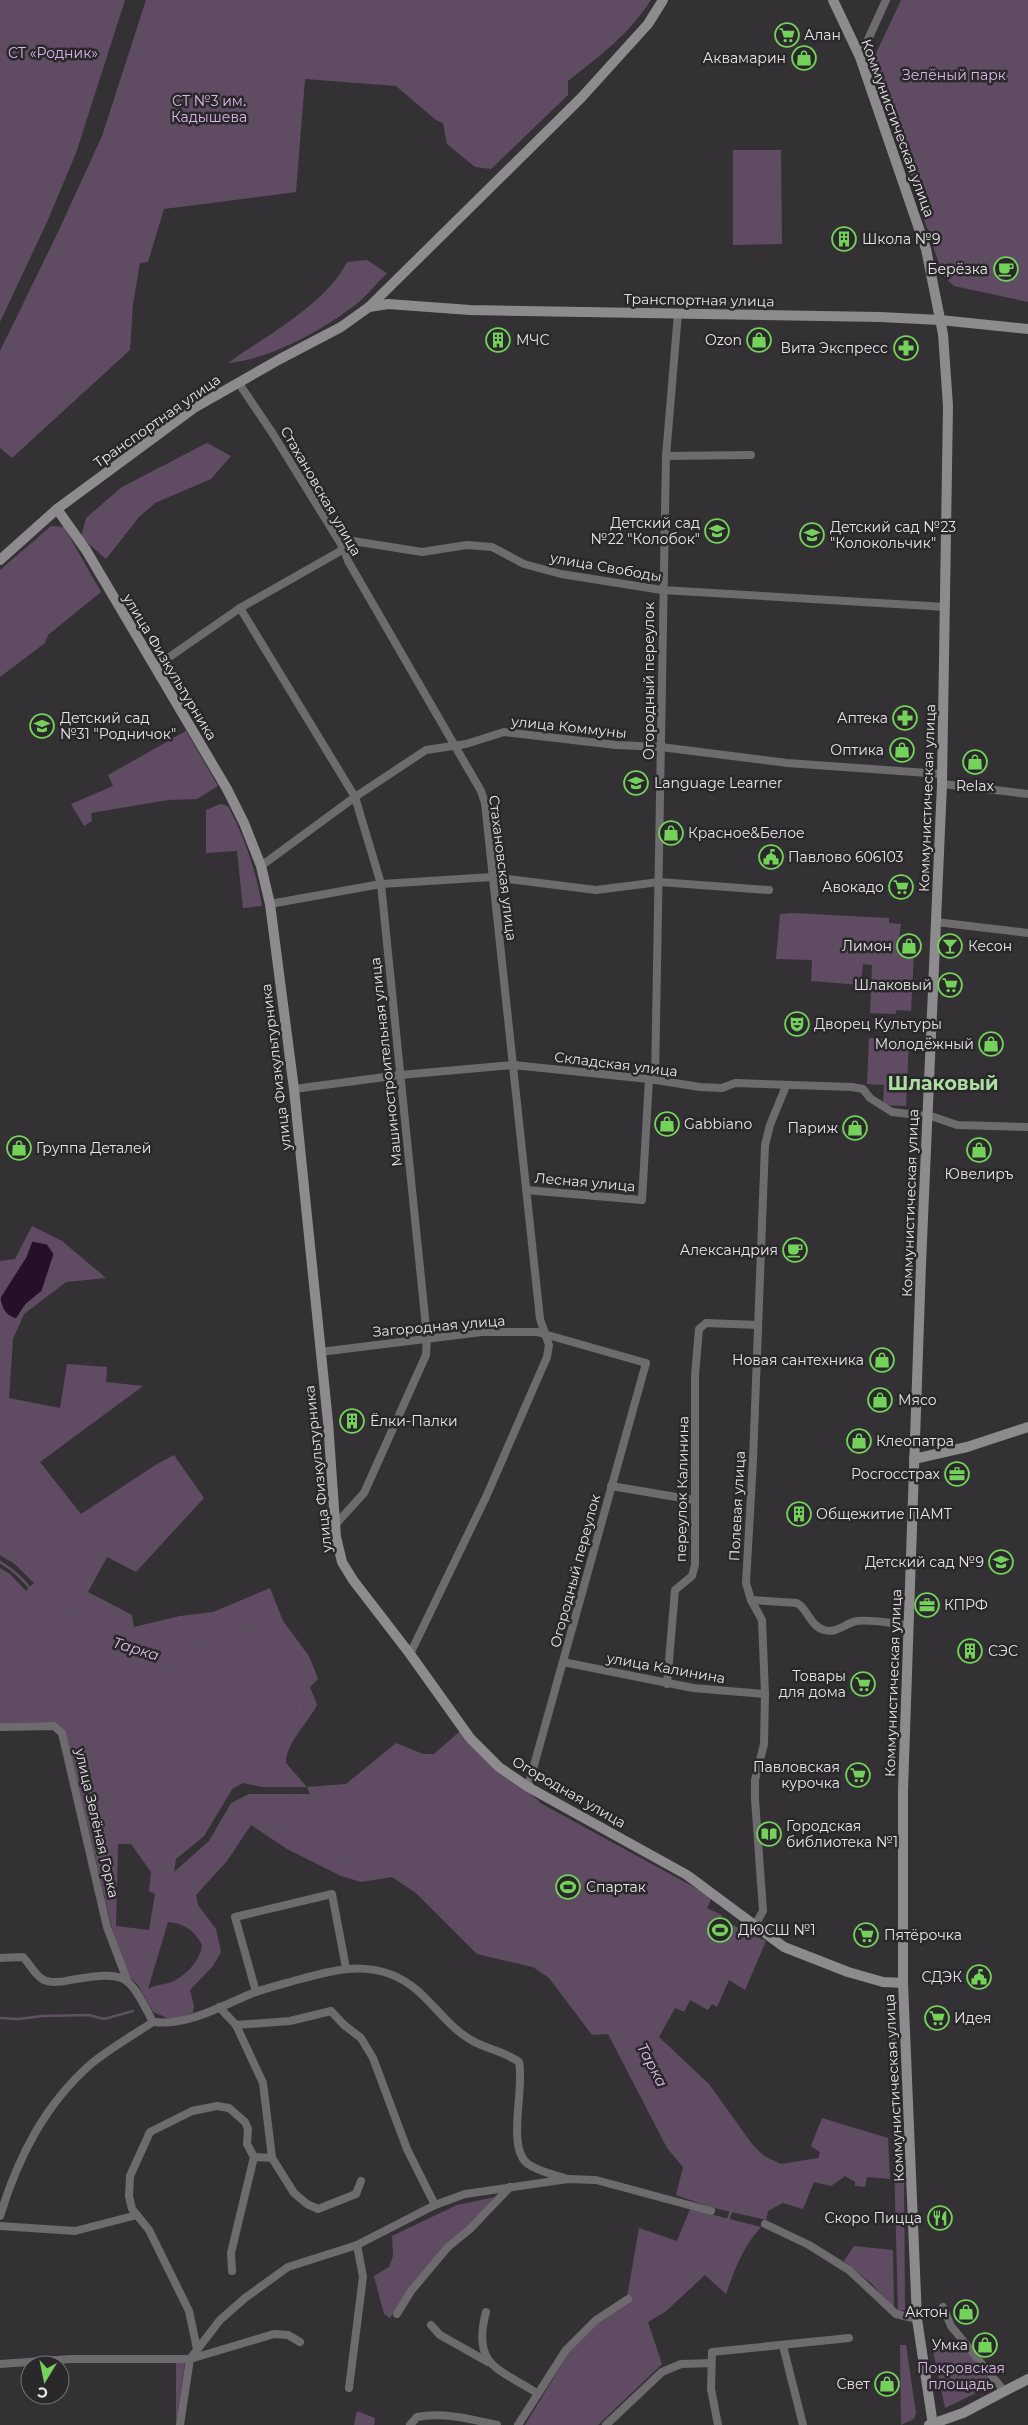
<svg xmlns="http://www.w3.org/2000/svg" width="1028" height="2425" font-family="Montserrat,sans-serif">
<rect width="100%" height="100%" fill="#343135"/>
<g fill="#5f4c63" fill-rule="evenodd">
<polygon points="0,0 125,0 76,153 47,222 0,322"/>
<path d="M146,0H651C628,35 601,55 568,81V95L491,169L475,167L447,144L443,123L436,120L396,86L305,79L296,192L164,209L148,262L140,263L133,304L130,350L12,458L0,448V351L59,230L102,136Z"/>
<polygon points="901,0 1028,0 1028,302 954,286 943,276 872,62"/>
<polygon points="733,150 781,150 782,244 733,245"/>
<path d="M367,260L387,273C376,284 366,297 354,306C320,331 271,359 228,363C267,335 325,305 347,262Z"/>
<polygon points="207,443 231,456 211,479 155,503 139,517 106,559 81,537 86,518 122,487"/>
<polygon points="51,526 64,527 101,592 48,635 45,643 0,677 0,570"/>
<polygon points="186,731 218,786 197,799 168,800 91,813 92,821 84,826 71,804 113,786 108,775"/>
<path d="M220,804L228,806C245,838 256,871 262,906L243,908L237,851L206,853V810Z"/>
<polygon points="792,913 889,918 889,923 901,924 899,939 904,940 904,953 914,954 911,1011 896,1010 896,1014 870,1013 872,965 863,964 861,985 811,981 812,960 776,959 780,914"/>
<polygon points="869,1038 909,1040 906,1106 883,1105 884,1085 867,1084"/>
<path d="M32,1226L62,1241L106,1278L66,1282L24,1314L13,1339L9,1398L60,1408L67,1364L107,1367L106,1382L143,1386L40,1462L81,1514L157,1464L174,1455L204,1498L136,1572L107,1557L88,1592L132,1615L134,1627L180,1616L213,1612L270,1588L283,1621L309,1656L318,1679L310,1687L317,1705C308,1723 286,1743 286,1763L307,1787L346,1784L396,1743L423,1754H434L459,1732L542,1804L712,1897L707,1908L722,1915L720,1919L766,1941L745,1990L729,1980L717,2007L712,2004L708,2010L690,2000L684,2012L675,2008L659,2037L709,2084L752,2144L764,2156L781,2164L818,2158L820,2152L811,2146L822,2118L888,2138L890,2179L867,2177L865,2187L855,2186V2182L845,2176L831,2186L814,2182L803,2209L783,2203L768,2211L766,2220L710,2207L676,2195L683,2167L667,2148L608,2034L592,2035L549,1978L533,1967L477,1954L416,1893L392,1877L361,1882L341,1876L287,1849L251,1825L227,1861L196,1895L198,1905L216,1929L221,1952L213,1966L190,1990L194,2006L193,2013L177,2018H167L153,2012L138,1985L129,1977L112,1928L65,1730L55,1722L0,1723V1568L10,1574L26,1591L34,1583L16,1565L0,1555V1261L15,1259ZM243,1783L262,1787H307L310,1794H249L231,1803L209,1841L174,1872L176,1859L204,1836L233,1788ZM118,1844H131L151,1872L149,1891L155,1894L149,1930L116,1926ZM168,1922C184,1923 195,1931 202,1945C200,1961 188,1973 174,1981C166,1985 156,1984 148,1989Z"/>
<polygon points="890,2003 894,2003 904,2170 905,2310 898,2311"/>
<polygon points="495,2197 468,2227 443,2247 408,2290 390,2318 384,2314 374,2276 389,2267 393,2256 392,2236 457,2205"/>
<path d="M690,2209L761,2227C743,2247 735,2268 726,2294L705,2275L665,2312L648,2322L662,2364L598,2425H525L570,2351L596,2323L626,2303L639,2228L677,2241Z"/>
<polygon points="854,2246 893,2250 894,2309 872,2284 844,2261"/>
<polygon points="947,2341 962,2345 995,2384 945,2408 932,2346"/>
<polygon points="900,2345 906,2345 916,2413 914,2419 901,2425"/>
<polygon points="176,2363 185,2363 176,2425"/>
<polygon points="357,2411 375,2418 374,2425 354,2425"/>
</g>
<path fill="#241128" stroke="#5e5061" d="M32,1241L47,1244L54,1254L42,1291L26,1304L16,1319C5,1315 2,1309 0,1298L26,1257Z"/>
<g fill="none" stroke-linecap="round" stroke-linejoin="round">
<g stroke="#5e5061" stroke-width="2.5">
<path d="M0,1562C24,1575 35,1599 57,1614L67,1610L78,1615L88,1633L102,1650L134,1658L152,1669H170L182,1654L193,1648L215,1641L228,1633L247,1630L266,1632L291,1641L303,1653L306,1665L303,1695L300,1711L279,1753L277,1771L285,1780"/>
<path d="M290,1799C305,1825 317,1854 349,1861C364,1864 380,1861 394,1868C422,1880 441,1904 465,1921C494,1942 527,1956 558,1974C570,1981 588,1987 598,1997C631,2031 637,2082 669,2117C687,2136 737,2169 734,2197C729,2241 694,2261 667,2289C647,2310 631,2336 607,2354C584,2372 550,2395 543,2425"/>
<path d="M155,2004C168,1997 204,1969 209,1956C210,1952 209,1947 210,1943C197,1926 192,1909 188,1888C200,1865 206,1863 224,1846C232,1839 237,1821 248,1810L259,1811L272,1825L312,1835"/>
<polyline points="0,2018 18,2019 42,2016 89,2015 104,2019 133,2011"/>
<polyline points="734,2197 767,2175 800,2172 827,2164"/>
</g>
<g stroke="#6d6b6d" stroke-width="8">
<polyline points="860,57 886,0"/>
<polyline points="238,382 273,434 344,549 348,561 481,791 485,803 540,1319 549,1345 547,1357 486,1497 410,1654"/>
<polyline points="666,456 751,455"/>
<polyline points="240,608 355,797 381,884 427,1337 426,1355 364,1493 335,1525"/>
<polyline points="155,667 240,608 344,549 353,541 422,552 467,545 492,547 524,564 561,574 662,590 946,607"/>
<polyline points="942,784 1028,794"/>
<polyline points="261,866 355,797 426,750 466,744 504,732 616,745 661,747 787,763 942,774"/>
<polyline points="270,904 381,884 492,877 596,890 659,882 769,890"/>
<polyline points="936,922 1028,933"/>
<polyline points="655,1080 666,456 678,313"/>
<polyline points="294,1089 400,1075 513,1065 649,1079 700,1087 722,1088 735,1083 852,1087 863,1089 870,1098 892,1112 934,1117 957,1125 1028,1127"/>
<polyline points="526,1190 642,1200 649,1079"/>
<polyline points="320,1352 482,1332 537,1332 646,1363 528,1787"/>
<polyline points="611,1486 694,1500"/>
<path d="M751,1600L797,1603C808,1609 810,1626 824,1630C837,1634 845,1623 857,1621C871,1619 893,1624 908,1625"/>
<polyline points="563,1662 693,1688 765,1694"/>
<polyline points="667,1684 675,1590 692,1576 695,1565 695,1375 699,1329 706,1323 758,1325"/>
<polyline points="0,1727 54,1726 62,1733 107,1927 127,1980"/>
<polyline points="755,1925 763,1911 755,1799 755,1780 764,1744 765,1694 762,1620 751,1600 746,1583 753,1460 765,1145 770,1125 786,1086"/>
<path d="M0,1958L23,1957C30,1964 35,1976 44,1980C50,1983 63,1982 70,1980C127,1971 127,1972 153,2022"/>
<polyline points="256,1992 235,1917 332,1894 346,1968"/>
<polyline points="219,2007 236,2025 263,2083 272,2158 294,2193 307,2204 318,2209 356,2194 361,2181"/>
<path d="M153,2022C188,2026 221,2006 253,1993C267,1988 283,1984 297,1980C341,1968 380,1958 418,1991C436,2007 450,2028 471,2040C486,2049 504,2051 519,2062C525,2088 506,2148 528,2164C539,2172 553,2174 565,2178"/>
<polyline points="236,2025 290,2021 331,2011 344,2025 361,2038 373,2058 407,2149 435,2205"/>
<path d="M0,2216C18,2157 45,2104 92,2063C111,2048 133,2035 153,2022"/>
<polyline points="765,2224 809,2245 849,2270 896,2314 917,2319"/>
<polyline points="0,2226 75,2231 137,2215"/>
<polyline points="232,2271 231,2253 254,2157 272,2158"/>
<polyline points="943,2307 951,2326 1005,2392"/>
<path d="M486,2312C472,2365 497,2368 537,2393"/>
<polyline points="397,2314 411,2291 448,2247 470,2229 510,2187"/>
<polyline points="431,2325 440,2335 488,2362"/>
<polyline points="783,2346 803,2425"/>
<polyline points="197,2349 189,2311 149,2230 132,2209 129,2196 130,2176 150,2132 192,2111 217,2106 229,2108 245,2122 248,2129 247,2144 254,2157"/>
<polyline points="0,2364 71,2359 190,2359 220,2320 245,2298 288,2267 357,2245 435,2205 465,2194 568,2179 596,2180 711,2211"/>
<polyline points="349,2388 363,2277 357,2245"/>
<polyline points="180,2425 190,2359 274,2334 288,2335 300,2342"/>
<path d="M410,2425L417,2417C443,2412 471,2419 497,2425"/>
<polyline points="518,2425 566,2350 596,2320 628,2299"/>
<polyline points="606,2425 662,2372 681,2364 711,2363"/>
<polyline points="718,2425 711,2389 712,2352 849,2338"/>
</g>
<g stroke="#8d8b8e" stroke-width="10">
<polyline points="833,0 860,57 926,249 943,334 948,406 942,784 921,1264 903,1790 903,1983 917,2319 933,2425"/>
<polyline points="369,307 388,304 470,310 880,317 940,320 1028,329"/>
<polyline points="57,509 86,550 227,789 244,823 261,866 270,904 294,1089 328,1422 336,1537 342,1562 353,1580 410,1654 470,1738 499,1767 528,1787 687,1875 784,1947 848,1972 883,1982 903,1983"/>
<polyline points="0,560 57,509 194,408 280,359 341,327 369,307 581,98 648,24 663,0"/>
<polyline points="914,1459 967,1447 1028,1427"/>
<polyline points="929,2425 963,2413 1028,2379"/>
</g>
</g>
<defs>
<g id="supermarket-ring" transform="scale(1.25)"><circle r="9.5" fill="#2a282b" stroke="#74d25b" stroke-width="1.5"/><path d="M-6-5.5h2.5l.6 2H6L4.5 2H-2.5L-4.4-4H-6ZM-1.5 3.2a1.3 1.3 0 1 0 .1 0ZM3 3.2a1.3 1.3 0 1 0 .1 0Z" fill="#74d25b"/></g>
<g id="shop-ring" transform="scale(1.25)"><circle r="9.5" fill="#2a282b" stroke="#74d25b" stroke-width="1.5"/><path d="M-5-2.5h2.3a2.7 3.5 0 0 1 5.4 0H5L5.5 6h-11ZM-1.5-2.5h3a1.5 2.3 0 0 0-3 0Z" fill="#74d25b"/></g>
<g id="building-ring" transform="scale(1.25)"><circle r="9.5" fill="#2a282b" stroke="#74d25b" stroke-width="1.5"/><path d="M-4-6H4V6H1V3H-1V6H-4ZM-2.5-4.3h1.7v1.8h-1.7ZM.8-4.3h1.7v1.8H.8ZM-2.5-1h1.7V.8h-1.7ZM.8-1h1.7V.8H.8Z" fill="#74d25b"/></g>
<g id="cafe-ring" transform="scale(1.25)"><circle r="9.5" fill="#2a282b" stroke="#74d25b" stroke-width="1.5"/><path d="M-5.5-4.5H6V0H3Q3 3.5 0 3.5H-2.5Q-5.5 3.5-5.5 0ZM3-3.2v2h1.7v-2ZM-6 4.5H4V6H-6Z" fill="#74d25b"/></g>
<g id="pharmacy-ring" transform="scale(1.25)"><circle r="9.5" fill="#2a282b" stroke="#74d25b" stroke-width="1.5"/><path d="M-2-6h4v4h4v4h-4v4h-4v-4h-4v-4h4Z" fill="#74d25b"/></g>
<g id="school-ring" transform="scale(1.25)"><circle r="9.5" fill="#2a282b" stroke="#74d25b" stroke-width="1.5"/><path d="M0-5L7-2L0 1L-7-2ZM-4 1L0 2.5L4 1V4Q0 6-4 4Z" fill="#74d25b"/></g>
<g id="civic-ring" transform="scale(1.25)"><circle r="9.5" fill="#2a282b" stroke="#74d25b" stroke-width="1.5"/><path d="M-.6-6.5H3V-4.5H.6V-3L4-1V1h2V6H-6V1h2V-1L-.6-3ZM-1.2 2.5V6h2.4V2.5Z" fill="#74d25b"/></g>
<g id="bar-ring" transform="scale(1.25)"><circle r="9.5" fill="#2a282b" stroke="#74d25b" stroke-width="1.5"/><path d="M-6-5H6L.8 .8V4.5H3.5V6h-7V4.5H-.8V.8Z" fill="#74d25b"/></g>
<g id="theatre-ring" transform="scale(1.25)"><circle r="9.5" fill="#2a282b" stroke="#74d25b" stroke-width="1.5"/><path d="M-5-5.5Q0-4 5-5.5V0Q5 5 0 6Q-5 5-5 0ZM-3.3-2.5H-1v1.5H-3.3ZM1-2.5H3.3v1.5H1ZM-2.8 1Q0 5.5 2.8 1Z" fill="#74d25b"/></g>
<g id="office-ring" transform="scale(1.25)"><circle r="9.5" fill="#2a282b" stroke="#74d25b" stroke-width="1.5"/><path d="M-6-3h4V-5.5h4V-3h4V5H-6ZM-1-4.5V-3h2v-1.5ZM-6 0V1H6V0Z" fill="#74d25b"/></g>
<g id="library-ring" transform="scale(1.25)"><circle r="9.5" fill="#2a282b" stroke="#74d25b" stroke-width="1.5"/><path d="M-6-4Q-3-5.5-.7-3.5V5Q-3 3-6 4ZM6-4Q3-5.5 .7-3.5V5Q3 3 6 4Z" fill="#74d25b"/></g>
<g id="stadium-ring" transform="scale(1.25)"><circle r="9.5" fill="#2a282b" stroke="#74d25b" stroke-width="1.5"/><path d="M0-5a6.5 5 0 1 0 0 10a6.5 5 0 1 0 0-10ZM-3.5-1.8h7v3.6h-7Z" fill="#74d25b"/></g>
<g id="restaurant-ring" transform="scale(1.25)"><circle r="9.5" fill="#2a282b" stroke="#74d25b" stroke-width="1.5"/><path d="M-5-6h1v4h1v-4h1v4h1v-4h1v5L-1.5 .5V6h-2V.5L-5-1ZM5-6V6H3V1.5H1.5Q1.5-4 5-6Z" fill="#74d25b"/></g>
</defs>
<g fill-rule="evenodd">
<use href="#supermarket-ring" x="787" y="35"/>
<use href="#shop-ring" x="804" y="58"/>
<use href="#building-ring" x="844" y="239"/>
<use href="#cafe-ring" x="1006" y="269"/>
<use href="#building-ring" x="498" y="340"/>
<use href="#shop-ring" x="759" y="340"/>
<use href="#pharmacy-ring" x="906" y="348"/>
<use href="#school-ring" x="717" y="531"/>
<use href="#school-ring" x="812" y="535"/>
<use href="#pharmacy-ring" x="905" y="718"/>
<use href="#school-ring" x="42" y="726"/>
<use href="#shop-ring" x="902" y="750"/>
<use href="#shop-ring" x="975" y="762"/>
<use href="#school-ring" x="636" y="783"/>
<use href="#shop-ring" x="671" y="833"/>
<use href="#civic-ring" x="771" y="857"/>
<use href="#supermarket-ring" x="901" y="887"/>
<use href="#shop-ring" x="909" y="946"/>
<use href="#bar-ring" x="950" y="946"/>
<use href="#supermarket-ring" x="950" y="985"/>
<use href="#theatre-ring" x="797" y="1024"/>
<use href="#shop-ring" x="991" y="1044"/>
<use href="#shop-ring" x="667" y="1124"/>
<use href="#shop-ring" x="855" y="1128"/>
<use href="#shop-ring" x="19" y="1148"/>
<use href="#shop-ring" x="979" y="1150"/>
<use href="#cafe-ring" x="795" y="1250"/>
<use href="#shop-ring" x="882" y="1360"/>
<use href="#shop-ring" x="880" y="1400"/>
<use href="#building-ring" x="352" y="1421"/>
<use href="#shop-ring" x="859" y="1441"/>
<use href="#office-ring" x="957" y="1474"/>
<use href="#building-ring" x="799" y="1514"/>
<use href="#school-ring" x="1001" y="1562"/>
<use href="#office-ring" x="927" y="1605"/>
<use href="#building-ring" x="970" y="1651"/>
<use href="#supermarket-ring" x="863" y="1684"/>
<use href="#supermarket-ring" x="858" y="1775"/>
<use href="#library-ring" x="769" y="1834"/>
<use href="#stadium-ring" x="568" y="1887"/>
<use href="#stadium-ring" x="720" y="1930"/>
<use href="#supermarket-ring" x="866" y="1935"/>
<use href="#civic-ring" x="979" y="1977"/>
<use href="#supermarket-ring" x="937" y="2018"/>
<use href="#restaurant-ring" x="940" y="2218"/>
<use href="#shop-ring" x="966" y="2312"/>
<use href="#shop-ring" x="985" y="2345"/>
<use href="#shop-ring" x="887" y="2384"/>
</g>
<g text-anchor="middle" stroke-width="5" stroke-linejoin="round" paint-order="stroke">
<g font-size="14" fill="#e6e4e6" stroke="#2a282b" text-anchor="start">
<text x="804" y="40">Алан</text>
<text x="786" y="63" text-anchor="end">Аквамарин</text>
<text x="862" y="244">Школа №9</text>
<text x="988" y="274" text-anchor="end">Берёзка</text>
<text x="516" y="345">МЧС</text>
<text x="742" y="345" text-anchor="end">Ozon</text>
<text x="888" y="353" text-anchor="end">Вита Экспресс</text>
<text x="700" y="528" text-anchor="end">Детский сад<tspan x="700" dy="16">№22 "Колобок"</tspan></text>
<text x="830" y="532">Детский сад №23<tspan x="830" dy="16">"Колокольчик"</tspan></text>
<text x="60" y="723">Детский сад<tspan x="60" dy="16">№31 "Родничок"</tspan></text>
<text x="888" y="723" text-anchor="end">Аптека</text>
<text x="884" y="755" text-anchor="end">Оптика</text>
<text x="654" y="788">Language Learner</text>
<text x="975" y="791" text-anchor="middle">Relax</text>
<text x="688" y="838">Красное&amp;Белое</text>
<text x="788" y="862">Павлово 606103</text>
<text x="884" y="892" text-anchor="end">Авокадо</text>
<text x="892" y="951" text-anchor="end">Лимон</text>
<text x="968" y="951">Кесон</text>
<text x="932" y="990" text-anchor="end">Шлаковый</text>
<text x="814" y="1029">Дворец Культуры</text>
<text x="974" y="1049" text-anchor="end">Молодёжный</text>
<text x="684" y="1129">Gabbiano</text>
<text x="838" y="1133" text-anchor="end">Париж</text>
<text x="36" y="1153">Группа Деталей</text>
<text x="979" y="1179" text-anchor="middle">Ювелиръ</text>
<text x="778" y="1255" text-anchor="end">Александрия</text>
<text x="864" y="1365" text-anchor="end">Новая сантехника</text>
<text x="898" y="1405">Мясо</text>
<text x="370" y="1426">Ёлки-Палки</text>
<text x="876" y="1446">Клеопатра</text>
<text x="940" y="1479" text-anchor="end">Росгосстрах</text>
<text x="816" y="1519">Общежитие ПАМТ</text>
<text x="984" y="1567" text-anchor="end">Детский сад №9</text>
<text x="944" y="1610">КПРФ</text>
<text x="988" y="1656">СЭС</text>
<text x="846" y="1681" text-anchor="end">Товары<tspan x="846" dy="16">для дома</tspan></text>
<text x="840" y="1772" text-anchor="end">Павловская<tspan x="840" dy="16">курочка</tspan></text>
<text x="786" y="1831">Городская<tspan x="786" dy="16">библиотека №1</tspan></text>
<text x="586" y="1892">Спартак</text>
<text x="738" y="1935">ДЮСШ №1</text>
<text x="884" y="1940">Пятёрочка</text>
<text x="962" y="1982" text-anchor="end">СДЭК</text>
<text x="954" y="2023">Идея</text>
<text x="922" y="2223" text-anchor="end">Скоро Пицца</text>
<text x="948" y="2317" text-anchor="end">Актон</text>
<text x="968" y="2350" text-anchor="end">Умка</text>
<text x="870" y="2389" text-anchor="end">Свет</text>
</g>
<g font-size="14" fill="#dcb4e7" stroke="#2a282b">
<text x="53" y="58">СТ «Родник»</text>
<text x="954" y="80">Зелёный парк</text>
<text x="209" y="106">СТ №3 им.<tspan x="209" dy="16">Кадышева</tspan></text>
<text x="961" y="2373">Покровская<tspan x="961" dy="16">площадь</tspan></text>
</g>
<g font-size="14" fill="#e6e4e6" stroke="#2a282b">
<text transform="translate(898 128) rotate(70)" y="5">Коммунистическая улица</text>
<text transform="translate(699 300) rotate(1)" y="5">Транспортная улица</text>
<text transform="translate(157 421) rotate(-35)" y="5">Транспортная улица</text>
<text transform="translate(321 491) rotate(60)" y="5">Стахановская улица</text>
<text transform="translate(606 567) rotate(10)" y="5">улица Свободы</text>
<text transform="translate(170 667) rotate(59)" y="5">улица Физкультурника</text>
<text transform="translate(649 681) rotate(-90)" y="5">Огородный переулок</text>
<text transform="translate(569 727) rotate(6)" y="5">улица Коммуны</text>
<text transform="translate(927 798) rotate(-88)" y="5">Коммунистическая улица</text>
<text transform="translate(503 868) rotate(83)" y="5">Стахановская улица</text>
<text transform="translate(386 1062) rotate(-96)" y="5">Машиностроительная улица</text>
<text transform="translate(616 1064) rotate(7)" y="5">Складская улица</text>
<text transform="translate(276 1067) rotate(-97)" y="5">улица Физкультурника</text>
<text transform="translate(585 1182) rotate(5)" y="5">Лесная улица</text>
<text transform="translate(910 1203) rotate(-88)" y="5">Коммунистическая улица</text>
<text transform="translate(439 1326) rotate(-5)" y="5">Загородная улица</text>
<text transform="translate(318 1469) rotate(-96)" y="5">улица Физкультурника</text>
<text transform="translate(682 1489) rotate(-89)" y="5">переулок Калинина</text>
<text transform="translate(737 1506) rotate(-87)" y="5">Полевая улица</text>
<text transform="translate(575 1571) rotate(-75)" y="5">Огородный переулок</text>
<text transform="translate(666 1668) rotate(10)" y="5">улица Калинина</text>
<text transform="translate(893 1683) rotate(-88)" y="5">Коммунистическая улица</text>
<text transform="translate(569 1792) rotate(30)" y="5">Огородная улица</text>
<text transform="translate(97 1823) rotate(77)" y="5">улица Зелёная Горка</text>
<text transform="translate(894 2088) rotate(-93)" y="5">Коммунистическая улица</text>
</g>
<g font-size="15" font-style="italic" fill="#e3baed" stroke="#2a282b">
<text transform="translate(136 1649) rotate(17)" y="5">Тарка</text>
<text transform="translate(652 2065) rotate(62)" y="5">Тарка</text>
</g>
<g font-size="19" font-weight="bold" fill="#addfa0" stroke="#2a282b">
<text x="943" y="1090">Шлаковый</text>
</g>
</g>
<g transform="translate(45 2380) rotate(190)"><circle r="24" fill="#2a282b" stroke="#757376"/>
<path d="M0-4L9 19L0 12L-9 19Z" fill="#74d25b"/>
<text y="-8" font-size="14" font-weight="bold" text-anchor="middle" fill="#e6e4e6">С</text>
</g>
</svg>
